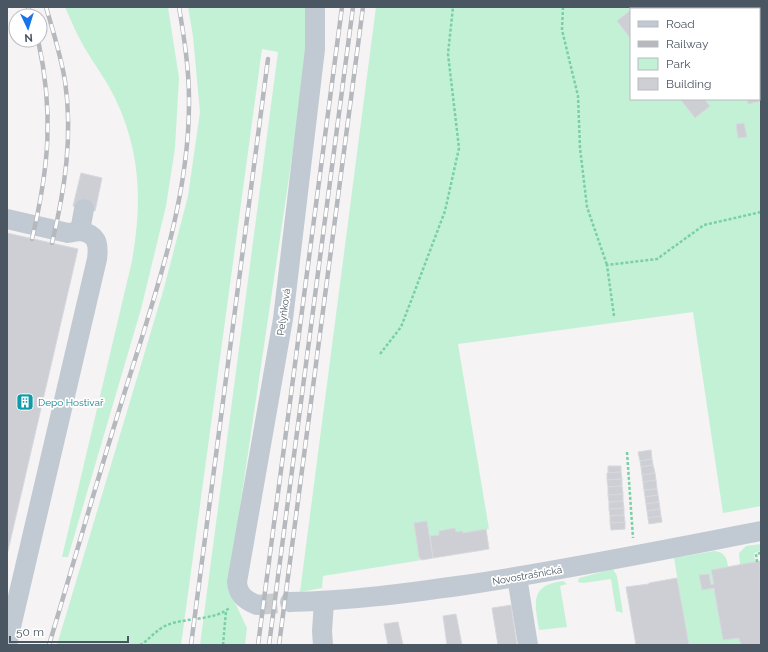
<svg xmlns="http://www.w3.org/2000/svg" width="768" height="652" font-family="Raleway,sans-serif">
<rect width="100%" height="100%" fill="#f5f3f3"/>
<g fill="#c3f1d5" fill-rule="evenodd">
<path d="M65,7H168L179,78L175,148L166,206L141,309L68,557H62L132,261C142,203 141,154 116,100C107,81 94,64 83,45C76,33 71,20 65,7Z"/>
<polygon points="188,7 305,7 306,13 306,63 228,588 247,628 245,645 200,645 278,52 262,49 181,645 57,645 164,288 188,196 200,112 193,36"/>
<path d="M376,7H663L664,9H631V99H680L695,118L710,106L704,99H747L748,104L761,101V506L723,513L693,312L458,344L489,529L463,533L462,531L456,532L455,528L439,531V535L430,536L427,521L414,523L419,557L422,560L323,576L322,588L300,592ZM744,123L747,137L739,138L736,124Z"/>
<polygon points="687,7 761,7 761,10 687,9"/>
<polygon points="761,544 761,551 754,553 755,562 740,565 739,553 746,546"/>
<path d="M714,551C724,552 727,557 728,567L711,570L714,584L711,585L709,574L700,575L702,590L714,588L723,640L739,638L741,645H689L674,558Z"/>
<polygon points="613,569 617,576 623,613 616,611 611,579 583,583 578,582 579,578"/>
<path d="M563,581L567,584L560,586L567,627L539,630C535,603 529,585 563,581Z"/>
</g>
<g fill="#cdcfd5" stroke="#d7d9de">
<polygon points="631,10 631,39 617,21"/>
<polygon points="761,10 761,33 760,34 759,11"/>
<polygon points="759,81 761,81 761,101 748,104 747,99 759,99"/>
<polygon points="683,99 704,99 710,106 695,118 681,100"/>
<polygon points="744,123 747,137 738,138 736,124"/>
<polygon points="81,173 102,178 95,211 73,206"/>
<polygon points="7,233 78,249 7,555"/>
<polygon points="651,450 652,459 640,461 638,452"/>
<polygon points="652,459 653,465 641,467 640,461"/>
<polygon points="653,465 655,473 642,475 641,467"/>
<polygon points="608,466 621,466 621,472 608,473"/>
<polygon points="621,472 622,479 607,480 607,473"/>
<polygon points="655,473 656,480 643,482 642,475"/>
<polygon points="622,479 622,486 608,487 607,480"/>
<polygon points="656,480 657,489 644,490 643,482"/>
<polygon points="622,486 623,494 608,495 608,487"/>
<polygon points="657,489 658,495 645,497 644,490"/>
<polygon points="623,494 623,501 609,502 608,495"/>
<polygon points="658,495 659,502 646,504 645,497"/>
<polygon points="623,501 624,508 609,509 609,502"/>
<polygon points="659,502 660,509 647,511 646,504"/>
<polygon points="624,508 624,515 610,516 609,509"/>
<polygon points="660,509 661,516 648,518 647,511"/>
<polygon points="624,515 625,522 610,523 610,516"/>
<polygon points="661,516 662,522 649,524 648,518"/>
<polygon points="427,521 433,558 422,560 419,557 414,523"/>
<polygon points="625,522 625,529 611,530 610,523"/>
<polygon points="455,528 456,532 462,531 463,533 486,529 489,549 433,558 430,536 439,535 439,531"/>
<polygon points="760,561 761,645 741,645 739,638 723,640 714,588 702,590 699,575 709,574 711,585 714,584 711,570"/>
<polygon points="677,578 689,645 636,645 626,587 649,584 649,583"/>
<polygon points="511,605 517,645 498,645 492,608"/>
<polygon points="456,614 462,645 447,645 443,616"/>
<polygon points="398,622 403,645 388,645 384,624"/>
</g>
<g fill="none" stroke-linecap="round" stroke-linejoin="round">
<polyline stroke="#caccce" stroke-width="20" stroke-dasharray="20 10" stroke-linecap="butt" points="257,605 290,602"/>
<g stroke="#7ad0a6" stroke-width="2.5" stroke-dasharray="3 2" stroke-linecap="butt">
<polyline points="563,7 562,30 578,96 580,148 587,207 607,265"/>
<polyline points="614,316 607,265 657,259 704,225 761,212"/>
<polyline points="380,354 401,327 411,301 445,211 459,148 448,54 453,7"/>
<polyline points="627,452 633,538"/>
<polyline points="757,562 756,554 761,553"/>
<path d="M140,645C149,640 155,631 165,626C184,617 215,621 229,608"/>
<polyline points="223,645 226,611"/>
</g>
<g stroke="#c1cad2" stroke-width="20">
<polyline points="674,9 675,7"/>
<polyline points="759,57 761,57"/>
<polyline points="7,219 68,233 80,231 84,209"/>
<polyline points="517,577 528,645"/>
<path d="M290,602C349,601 408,593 465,585C564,570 663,550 761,531"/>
<path d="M257,605C245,600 238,595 237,582L283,319L315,49V7"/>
<path d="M7,644L97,259C99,243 97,234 80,231"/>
<polyline points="323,645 322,631 324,602"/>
</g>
<g stroke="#b5b8bd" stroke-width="4.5">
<g id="rail">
<polyline points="28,7 31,16"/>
<path d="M46,7C53,31 61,56 65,81C73,136 65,189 52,243"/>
<path d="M32,239C49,167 54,112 38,40"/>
<path d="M49,645C73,565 96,484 121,404C151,306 190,203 189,99C189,68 184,37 179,7"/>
<polyline points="191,645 268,59"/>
<polyline points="258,645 342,7"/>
<polyline points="269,645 353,7"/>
<polyline points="279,645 363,7"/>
</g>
</g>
<use href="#rail" stroke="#fff" stroke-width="3" stroke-dasharray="9" stroke-linecap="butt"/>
</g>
<defs>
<g id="building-square" transform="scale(0.9)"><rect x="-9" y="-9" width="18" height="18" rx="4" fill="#0f9aa8" stroke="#fff"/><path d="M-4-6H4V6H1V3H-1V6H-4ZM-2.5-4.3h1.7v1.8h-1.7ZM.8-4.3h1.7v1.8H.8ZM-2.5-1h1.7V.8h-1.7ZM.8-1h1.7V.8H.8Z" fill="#fff"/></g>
</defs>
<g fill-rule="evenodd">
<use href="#building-square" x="25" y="402"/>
</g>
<g text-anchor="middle" stroke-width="3.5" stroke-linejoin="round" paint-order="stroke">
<g font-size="10" fill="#4a5661" stroke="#fff">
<text transform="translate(283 312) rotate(-82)" y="4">Pelyňková</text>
<text transform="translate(527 575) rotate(-10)" y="4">Novostrašnická</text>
</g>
<g font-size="10" fill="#0d838f" stroke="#fff" text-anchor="start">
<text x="38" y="406">Depo Hostivař</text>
</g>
</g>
<rect width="768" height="652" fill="none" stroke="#4a5661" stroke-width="16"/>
<rect x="630" y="8" width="130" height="92" fill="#ffffff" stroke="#b7bbc0"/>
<rect x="638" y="21" width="20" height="6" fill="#c1cad2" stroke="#b7bbc0"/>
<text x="666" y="28" font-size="12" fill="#4a5661">Road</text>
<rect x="638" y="41" width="20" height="6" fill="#b5b8bd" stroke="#b7bbc0"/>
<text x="666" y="48" font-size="12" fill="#4a5661">Railway</text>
<rect x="638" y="58" width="20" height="12" fill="#c3f1d5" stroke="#b7bbc0"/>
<text x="666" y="68" font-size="12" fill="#4a5661">Park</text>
<rect x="638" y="78" width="20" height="12" fill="#cdcfd5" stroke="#b7bbc0"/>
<text x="666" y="88" font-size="12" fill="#4a5661">Building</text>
<g transform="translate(28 28) rotate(176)"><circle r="19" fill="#ffffff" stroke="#b7bbc0"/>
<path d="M0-3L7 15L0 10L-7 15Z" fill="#1a73e8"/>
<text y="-6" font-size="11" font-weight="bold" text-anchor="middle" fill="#4a5661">N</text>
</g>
<path d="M10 636v6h118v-6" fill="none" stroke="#4a5661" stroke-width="2"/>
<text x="16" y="636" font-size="12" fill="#4a5661" stroke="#ffffff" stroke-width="3" paint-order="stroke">50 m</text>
</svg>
